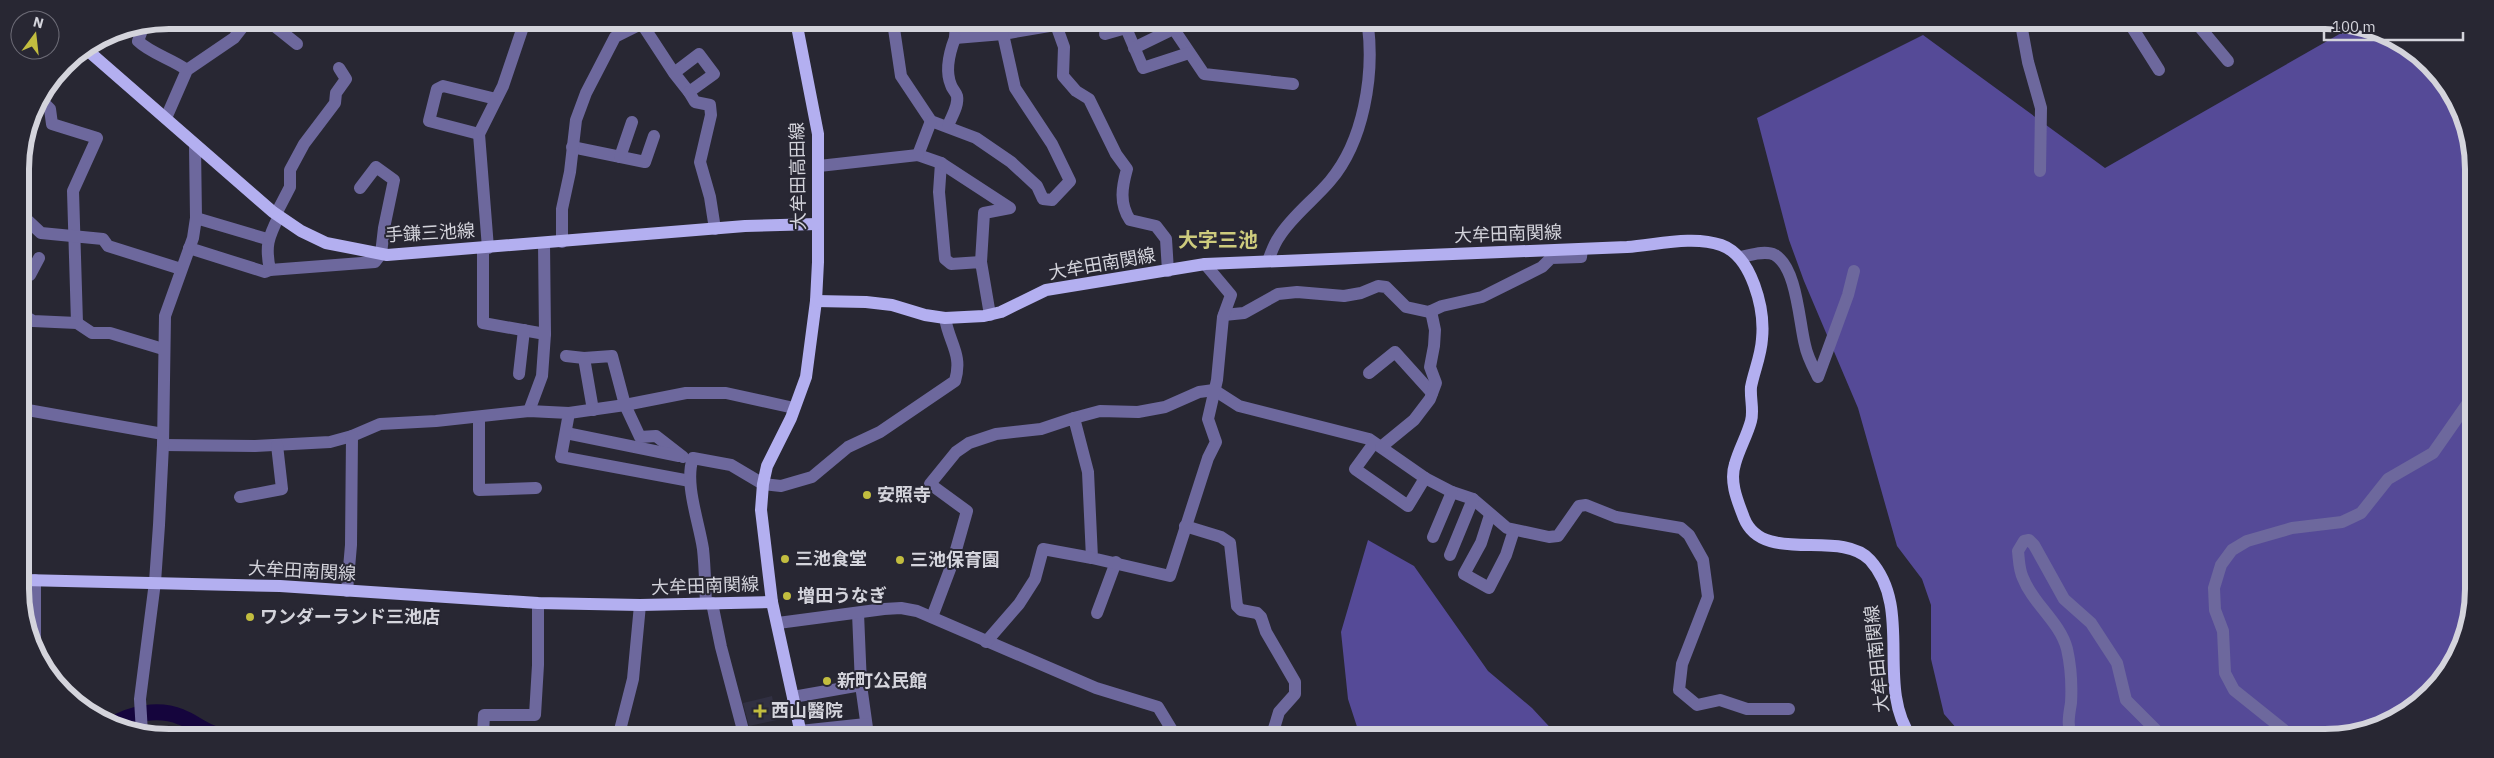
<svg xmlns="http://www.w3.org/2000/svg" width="2494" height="758" font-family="'IBM Plex Sans','Noto Sans JP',sans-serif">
<rect width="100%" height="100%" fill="#282733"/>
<polygon fill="#313042" points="772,696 777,720 749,726 743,703"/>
<g fill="#554a97">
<polygon points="2341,25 2363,25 2400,40 2437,70 2471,140 2469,627 2454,664 2423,701 2382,727 2335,738 1964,737 1944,714 1931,659 1931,605 1922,579 1897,546 1858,408 1804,281 1789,240 1757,118 1923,35 2105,168 2343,32"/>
<polygon points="1368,540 1414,566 1488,671 1532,708 1558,736 1360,736 1348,699 1341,632"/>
</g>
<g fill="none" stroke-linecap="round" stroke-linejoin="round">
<path stroke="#15053d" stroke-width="16" d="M112,725C131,713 159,708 181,717C192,721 201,729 212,733"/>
<g stroke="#6d689d" stroke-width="12">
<polyline points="267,20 297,44"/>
<polyline points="640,21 674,73 689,92 714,74 699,54 674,73"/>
<polyline points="893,22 901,76 931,121 976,138 1011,162 1037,186 1043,199 1052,200 1070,181 1052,144 1015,88 1003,34 1055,25"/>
<polyline points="956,22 955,38 1003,34"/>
<path d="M1055,22L1064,47L1063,76L1076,91L1089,99L1116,154L1127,169C1122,187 1119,203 1130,220L1156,226L1166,239L1168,271"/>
<polyline points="1169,22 1204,74 1293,84"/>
<polyline points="1218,22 1247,25 1247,22"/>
<polyline points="2021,24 2028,62 2041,108 2040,171"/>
<polyline points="2130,24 2159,70"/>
<path d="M144,25L138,41C150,53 172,59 187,70"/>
<polyline points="1247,25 1262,22"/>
<polyline points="2198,25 2228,61"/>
<polyline points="1105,34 1126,28 1143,68 1189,53"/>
<polyline points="1134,48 1173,29"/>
<polyline points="689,92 695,102 710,105 711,115 700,162 710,197 715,229"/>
<polyline points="39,98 50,109 52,124 97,138 73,191 77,323"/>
<polyline points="166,118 187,70 234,38 248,20"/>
<polyline points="931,121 918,155 941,163 939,192 945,259 951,264 981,262 990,315"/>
<path d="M948,126C951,117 959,106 957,96C956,92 952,89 951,85C945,71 950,51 955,38"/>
<polyline points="479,134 429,121 437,89 443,86 496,99"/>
<polyline points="572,147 645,162 654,136"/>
<polyline points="620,157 632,122"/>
<polyline points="941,163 1010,208 984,213 981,262"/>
<polyline points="819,166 918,155"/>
<polyline points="276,214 290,187 290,170 304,144 335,103 336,93 346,79 339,68"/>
<polyline points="21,217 25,218 41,233 103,239 108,246 181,269"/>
<polyline points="196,218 267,239"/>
<polyline points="562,242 562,209 570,172 576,120 586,93 615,37 641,24"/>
<polyline points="189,248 265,272 270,270 375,262 381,254 384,228 394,180 376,167 360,188"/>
<polyline points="483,248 483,323 545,334"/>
<polyline points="488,248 479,134 503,86 525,21"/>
<path d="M1741,257C1751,255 1765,250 1775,255C1797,268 1799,322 1805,345C1807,356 1813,367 1818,377L1848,295L1854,271"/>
<path d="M1268,261C1271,253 1274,244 1279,237C1292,216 1314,200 1330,181C1364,141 1374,75 1368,26"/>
<path d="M270,270C265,246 268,238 279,216"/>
<polyline points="21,278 30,275 39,258"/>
<polyline points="21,314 33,321 77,323 92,333 110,333 163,349"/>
<polyline points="1224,315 1244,313 1278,294 1297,292 1344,296 1361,293 1378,286 1386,287 1406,307 1429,312 1442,306 1482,297 1542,267 1551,258 1581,257 1582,249"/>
<polyline points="566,356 584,358 612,356 625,405 640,437 656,436 683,457"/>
<polyline points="584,358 593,410"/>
<polyline points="1369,373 1395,352 1432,393"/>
<polyline points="519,374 524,330"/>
<polyline points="22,409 163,434"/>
<polyline points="529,411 542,376 545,334 544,243"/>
<polyline points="569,413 625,405 686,393 726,393 794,408"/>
<polyline points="479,417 479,490 536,488"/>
<polyline points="1074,418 1100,411 1138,412 1165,407 1199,392 1214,390 1239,406 1369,439 1425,478 1452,492 1473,499 1507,528 1549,537 1558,536 1579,506 1586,505 1616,517 1681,528 1689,535 1703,560 1708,597 1682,664 1679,690 1697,705 1720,700 1747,709 1789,709"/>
<polyline points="566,433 679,456"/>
<polyline points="1374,443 1355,469 1408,506 1425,478"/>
<polyline points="163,445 255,446 330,442 352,436 380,424 436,421 529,411 569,413 561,457 690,481"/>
<polyline points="1381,447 1414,420 1430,399 1436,383 1430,367 1434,346 1435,330 1431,311"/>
<polyline points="240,497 282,489 277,445"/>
<polyline points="1490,515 1481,543 1464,574 1489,588 1506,555 1514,530"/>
<polyline points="1185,526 1221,537 1230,543 1237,606 1241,610 1257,613 1261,617 1266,632 1295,682 1295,694 1279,712 1272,735"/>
<polyline points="1433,537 1452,492"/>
<polyline points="1450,555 1473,499"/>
<polyline points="35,580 35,643"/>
<polyline points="347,591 351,545 352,436"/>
<path d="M706,603C705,585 705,567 703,549C699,522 684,483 693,458L731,465L763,484L781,486L812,477L848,447L880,432L955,381C963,354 949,343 945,318"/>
<polyline points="712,603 721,647 744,734"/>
<polyline points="858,613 861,685 868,735"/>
<polyline points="1097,613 1116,562"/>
<polyline points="932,617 952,564 967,511 930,484 956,452 969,443 996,434 1041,429 1074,418 1088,472 1092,558 1170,576 1208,458 1216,442 1208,419 1217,380 1223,317 1231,295 1205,264"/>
<polyline points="778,623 884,609 901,608 917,611 1096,688 1158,707 1175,735"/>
<polyline points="986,642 1019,604 1035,579 1043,549 1092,558"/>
<polyline points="793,697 861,685"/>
<polyline points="800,731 866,724"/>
<polyline points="142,733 140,699 155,582 159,525 163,445 165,316 193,238 196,218 195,146"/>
<polyline points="483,734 484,715 535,715 538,665 538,603"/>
<polyline points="619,734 633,679 640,605"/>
<polyline points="1827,737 1830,733"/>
<path d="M2071,737C2067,725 2069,715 2071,703C2072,686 2071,667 2067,649C2060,622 2033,604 2023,578C2019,570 2019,560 2018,551L2024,541L2029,540L2034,545L2064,599L2091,623L2117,663L2126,700L2163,737"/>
<polyline points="2294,738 2234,690 2225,673 2223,631 2215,610 2214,588 2221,565 2232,550 2247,541 2292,528 2342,522 2361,513 2388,479 2433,453 2470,400"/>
</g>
<g stroke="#b3aff0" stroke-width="12">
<polyline points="796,21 818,134 818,262 816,301 806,377 791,418 767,466 763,484 761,510 772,602 801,734"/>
<polyline points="86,49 273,212 301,231 326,243 387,255 745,226 817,224"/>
<path d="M816,301L866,302L892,305L925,315L945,318L984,316L1001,312L1046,290L1205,264L1627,247C1656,245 1693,235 1721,245C1752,256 1765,309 1762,339C1761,356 1754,371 1751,387C1750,399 1754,410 1751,421C1747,436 1739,449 1735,464C1729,482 1738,502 1744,518C1763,566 1840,528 1870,560C1914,609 1875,685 1911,737"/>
<polyline points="23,580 280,586 538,603 640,605 772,602"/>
</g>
</g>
<g fill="#c2bd3f" stroke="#282733" stroke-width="2">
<circle cx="867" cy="495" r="5"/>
<circle cx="785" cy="559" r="5"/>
<circle cx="900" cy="560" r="5"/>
<circle cx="787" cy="596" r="5"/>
<circle cx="250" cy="617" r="5"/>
<circle cx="827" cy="681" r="5"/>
<path d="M757.5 703.5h5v5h5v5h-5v5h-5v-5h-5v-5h5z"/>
</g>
<g text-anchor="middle" stroke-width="4" stroke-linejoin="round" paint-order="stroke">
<g font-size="18" fill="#d4d4dc" stroke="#282733">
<text transform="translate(798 176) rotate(-91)" y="6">大牟田高田線</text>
<text transform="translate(430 233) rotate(-3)" y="6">手鎌三池線</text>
<text transform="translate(1508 234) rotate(-2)" y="6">大牟田南関線</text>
<text transform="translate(1102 264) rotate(-10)" y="6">大牟田南関線</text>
<text transform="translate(302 571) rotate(3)" y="6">大牟田南関線</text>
<text transform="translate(705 586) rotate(-2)" y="6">大牟田南関線</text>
<text transform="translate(1877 659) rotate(-96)" y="6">大牟田南関線</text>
</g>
<g font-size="18" font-weight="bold" fill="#d4d4dc" stroke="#282733" text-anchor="start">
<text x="877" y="501">安照寺</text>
<text x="795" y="565">三池食堂</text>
<text x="910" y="566">三池保育園</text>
<text x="797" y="602">増田うなぎ</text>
<text x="260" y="623">ワンダーランド三池店</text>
<text x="837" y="687">新町公民館</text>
<text x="771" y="717">西山醫院</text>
</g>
<g font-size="20" font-weight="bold" fill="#cdcb7d" stroke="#282733">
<text x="1218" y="247">大字三池</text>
</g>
</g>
<path d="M0 0H2494V758H0ZM169 29H2325A140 140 0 0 1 2465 169V589A140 140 0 0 1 2325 729H169A140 140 0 0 1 29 589V169A140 140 0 0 1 169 29Z" fill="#282733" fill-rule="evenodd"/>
<path fill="none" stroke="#d4d4dc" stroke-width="6" d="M169 29H2325A140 140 0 0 1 2465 169V589A140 140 0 0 1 2325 729H169A140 140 0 0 1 29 589V169A140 140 0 0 1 169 29Z"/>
<g transform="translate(35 35) rotate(15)"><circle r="24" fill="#282733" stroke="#6d6c77"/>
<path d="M0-4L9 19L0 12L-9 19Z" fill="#c2bd3f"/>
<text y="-8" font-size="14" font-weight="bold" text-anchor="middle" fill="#d4d4dc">N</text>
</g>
<path d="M2324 32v8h139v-8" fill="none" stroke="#d4d4dc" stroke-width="2.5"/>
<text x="2332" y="32" font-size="15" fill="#d4d4dc" stroke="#282733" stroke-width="4" paint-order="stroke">100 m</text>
</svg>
